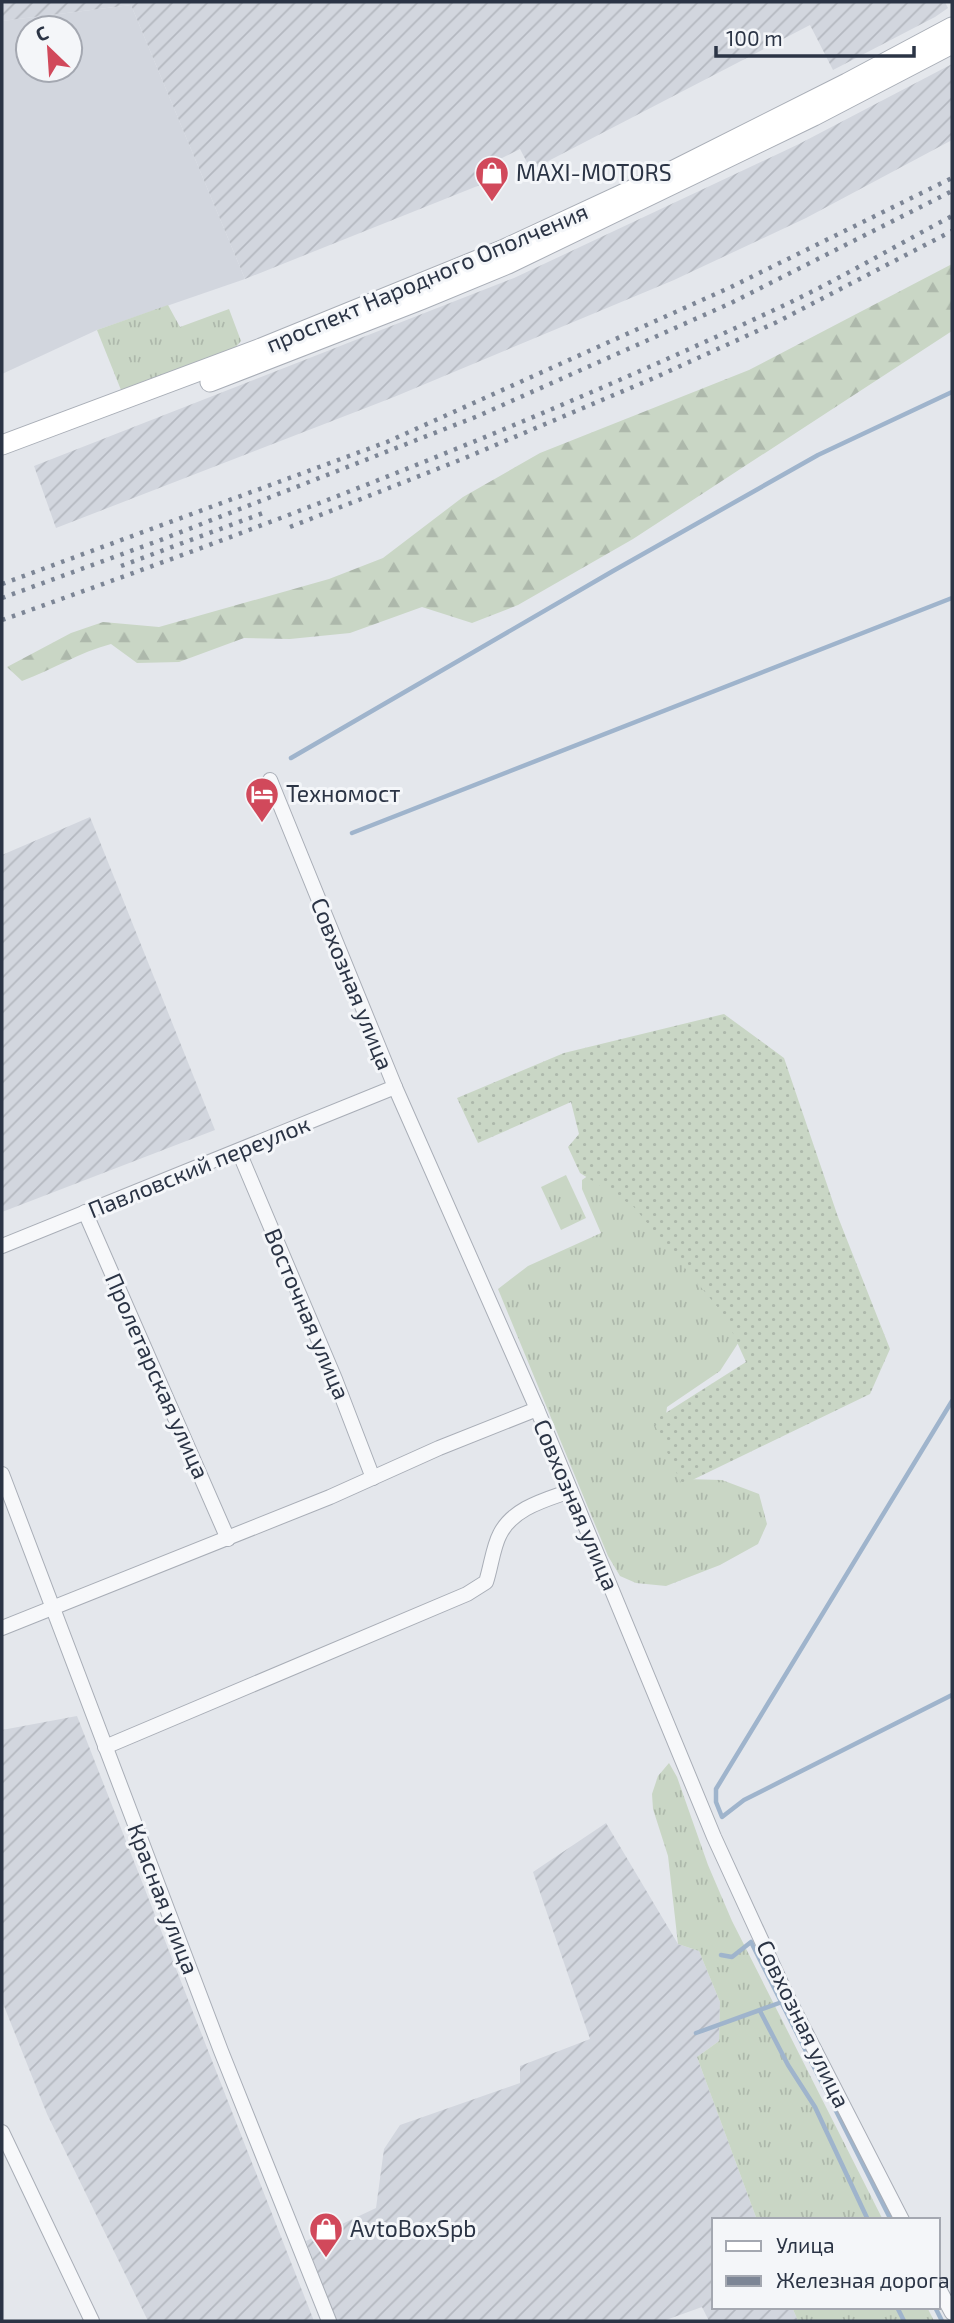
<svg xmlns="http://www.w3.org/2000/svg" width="954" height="2323" font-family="'Exo 2',sans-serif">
<defs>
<pattern id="industrial-furrows" width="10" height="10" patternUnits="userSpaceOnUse" patternTransform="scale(1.75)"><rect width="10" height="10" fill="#d2d6de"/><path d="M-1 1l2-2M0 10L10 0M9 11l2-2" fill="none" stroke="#b4b8c0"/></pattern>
<pattern id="grass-tufts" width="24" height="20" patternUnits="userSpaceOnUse" patternTransform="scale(1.75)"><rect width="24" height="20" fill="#c9d6c5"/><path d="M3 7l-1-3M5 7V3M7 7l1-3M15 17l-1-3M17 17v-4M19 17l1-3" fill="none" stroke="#adb8ab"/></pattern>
<pattern id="forest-firs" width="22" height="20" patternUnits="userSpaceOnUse" patternTransform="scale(1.75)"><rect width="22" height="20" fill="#c9d6c5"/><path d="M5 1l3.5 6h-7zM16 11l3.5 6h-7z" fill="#adb8ab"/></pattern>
<pattern id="garden-dots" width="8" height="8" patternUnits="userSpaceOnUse" patternTransform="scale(1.75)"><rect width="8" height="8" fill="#c9d6c5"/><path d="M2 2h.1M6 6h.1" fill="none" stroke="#adb8ab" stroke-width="1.8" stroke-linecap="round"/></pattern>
</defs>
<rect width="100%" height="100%" fill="#e4e7ec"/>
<path fill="#d2d6de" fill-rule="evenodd" d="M131,5L245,279L97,330L2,374V21ZM28,28H70V70H28Z"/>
<g fill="url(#industrial-furrows)">
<polygon points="2,2 945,2 948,8 935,17 833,70 810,25 531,170 520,149 500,159 505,175 245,279 131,5 2,21"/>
<polygon points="952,64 952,140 806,218 674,280 394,397 56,528 34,466 514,278 799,144"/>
<polygon points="90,817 215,1130 2,1212 2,855"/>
<polygon points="77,1716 314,2321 148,2321 47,2114 2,2001 2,1730"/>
<polygon points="606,1823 678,1944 699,1951 720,2002 719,2041 697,2057 757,2220 714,2220 714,2307 792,2307 798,2321 709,2321 702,2307 663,2321 336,2321 306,2241 376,2208 384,2149 400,2125 520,2083 520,2066 590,2039 533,1872"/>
</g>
<g fill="url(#grass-tufts)">
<polygon points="168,305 180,327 229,309 241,341 234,349 121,390 97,330"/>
<polygon points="596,1170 623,1175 746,1331 720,1371 667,1407 664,1430 684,1479 722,1480 759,1494 767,1524 758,1544 720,1565 666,1586 636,1583 620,1576 608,1556 498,1289 528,1266 601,1233 582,1189 582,1180"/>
<polygon points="566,1175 586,1218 561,1230 541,1187"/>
<polygon points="669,1763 677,1777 708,1865 732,1921 883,2220 757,2220 697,2057 719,2041 720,2002 699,1951 678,1944 668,1856 653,1809 652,1794 658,1776"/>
<polygon points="792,2307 927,2307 934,2321 798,2321"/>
</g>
<path fill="url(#forest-firs)" d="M952,264V331L633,539L518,605L472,623L422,607L350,633L290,639L244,638L179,662L137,663L111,644C80,652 52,670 22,681L7,667L71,633L103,622L159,627L329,579L383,558L463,497L540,453L749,370Z"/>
<polygon fill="url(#garden-dots)" points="724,1014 784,1058 838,1217 890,1349 870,1394 682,1485 653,1421 746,1362 725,1316 633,1206 580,1173 568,1147 579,1134 571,1102 478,1143 457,1098 564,1053"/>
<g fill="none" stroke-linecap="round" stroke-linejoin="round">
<g stroke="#9fb4cc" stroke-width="4.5">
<polyline points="291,758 613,571 818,455 952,392"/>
<polyline points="352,833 952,598"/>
<polyline points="952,1401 716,1789 716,1802 722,1817 744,1800 952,1695"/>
<polyline points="721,1955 732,1957 751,1942 891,2220"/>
<polyline points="760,2011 788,2065 815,2107 868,2220"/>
<polyline points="696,2033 782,2002"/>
<polyline points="897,2307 904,2321"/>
<polyline points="935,2307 942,2321"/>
</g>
<g stroke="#a9aeb7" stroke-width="16">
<g id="street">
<polyline points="270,780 395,1087 537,1409 714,1837 787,1996 902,2220"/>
<polyline points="239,1152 335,1379 373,1478"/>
<polyline points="85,1212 228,1539"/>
<polyline points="2,1246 395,1087"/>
<polyline points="2,1474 221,2051 329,2321"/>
<polyline points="2,1628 330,1497 439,1448 537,1409"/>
<path d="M105,1747L467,1594L486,1582C491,1567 493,1547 500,1534C513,1508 545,1500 570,1491"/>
<polyline points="2,2132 92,2321"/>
<polyline points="938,2287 952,2313"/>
</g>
</g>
<g stroke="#a9aeb7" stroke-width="21">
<g id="secondary">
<polyline points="210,382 421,300 508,264 814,116 952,44"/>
<polyline points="2,445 261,348 502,250 672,171 847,83 952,27"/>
</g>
</g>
<use href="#street" stroke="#f7f8fa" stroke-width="14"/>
<use href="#secondary" stroke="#fff" stroke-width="19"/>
<g stroke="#7d8696" stroke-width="4.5" stroke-dasharray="3.5 7" stroke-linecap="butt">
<polyline points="290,527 465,458 654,378 777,322 952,231"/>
<polyline points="121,566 263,513"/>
<polyline points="2,584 387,442 731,287 952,178"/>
<polyline points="2,598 158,541 478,416 731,303 952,191"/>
<path d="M2,620C263,528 523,428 774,310C835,282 893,247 952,216"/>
</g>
</g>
<defs>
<g id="shop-pin" transform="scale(1.75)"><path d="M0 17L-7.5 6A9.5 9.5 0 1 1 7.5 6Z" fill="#d1495b" stroke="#f4f6f9"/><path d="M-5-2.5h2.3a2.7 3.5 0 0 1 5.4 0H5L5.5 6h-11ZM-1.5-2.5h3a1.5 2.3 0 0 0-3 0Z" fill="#fff"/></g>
<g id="hotel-pin" transform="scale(1.75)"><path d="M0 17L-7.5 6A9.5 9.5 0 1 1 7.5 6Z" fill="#d1495b" stroke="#f4f6f9"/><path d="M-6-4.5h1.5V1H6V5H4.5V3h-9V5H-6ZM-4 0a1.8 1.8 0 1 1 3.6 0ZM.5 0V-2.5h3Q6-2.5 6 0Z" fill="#fff"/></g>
</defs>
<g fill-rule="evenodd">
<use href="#shop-pin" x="492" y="173"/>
<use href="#hotel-pin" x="262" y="794"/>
<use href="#shop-pin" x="326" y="2229"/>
</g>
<g text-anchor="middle" stroke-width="6" stroke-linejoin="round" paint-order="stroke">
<g font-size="23" fill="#2b3445" stroke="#f4f6f9" text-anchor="start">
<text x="516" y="181">MAXI-MOTORS</text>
<text x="286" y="802">Техномост</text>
<text x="350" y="2237">AvtoBoxSpb</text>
</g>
<g font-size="23" fill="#2b3445" stroke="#f4f6f9">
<text transform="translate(427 278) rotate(-23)" y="8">проспект Народного Ополчения</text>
<text transform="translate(352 984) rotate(68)" y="8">Совхозная улица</text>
<text transform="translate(199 1167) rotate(-22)" y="8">Павловский переулок</text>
<text transform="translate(307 1314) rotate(67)" y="8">Восточная улица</text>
<text transform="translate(157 1376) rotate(66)" y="8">Пролетарская улица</text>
<text transform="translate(576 1505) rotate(67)" y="8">Совхозная улица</text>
<text transform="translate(163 1899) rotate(69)" y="8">Красная улица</text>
<text transform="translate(803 2024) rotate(64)" y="8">Совхозная улица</text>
</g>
</g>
<rect width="954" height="2323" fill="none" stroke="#2b3445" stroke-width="7"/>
<rect x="712" y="2218" width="228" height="91" fill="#f4f6f9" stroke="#a4a8b1" stroke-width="2"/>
<rect x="726" y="2241" width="35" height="10" fill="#ffffff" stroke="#a4a8b1" stroke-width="2"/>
<text x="776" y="2253" font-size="21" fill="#2b3445">Улица</text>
<rect x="726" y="2276" width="35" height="10" fill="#7d8696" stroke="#a4a8b1" stroke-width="2"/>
<text x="776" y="2288" font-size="21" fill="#2b3445">Железная дорога</text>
<g transform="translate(49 49) rotate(335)"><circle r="33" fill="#f4f6f9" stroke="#a4a8b1" stroke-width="2"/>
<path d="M0-5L12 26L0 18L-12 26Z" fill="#d1495b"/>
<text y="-10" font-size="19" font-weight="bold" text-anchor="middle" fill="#2b3445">С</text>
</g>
<path d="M716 46v10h198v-10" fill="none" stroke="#2b3445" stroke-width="3.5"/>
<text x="726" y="46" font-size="21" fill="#2b3445" stroke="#f4f6f9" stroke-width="5" paint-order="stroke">100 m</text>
</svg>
